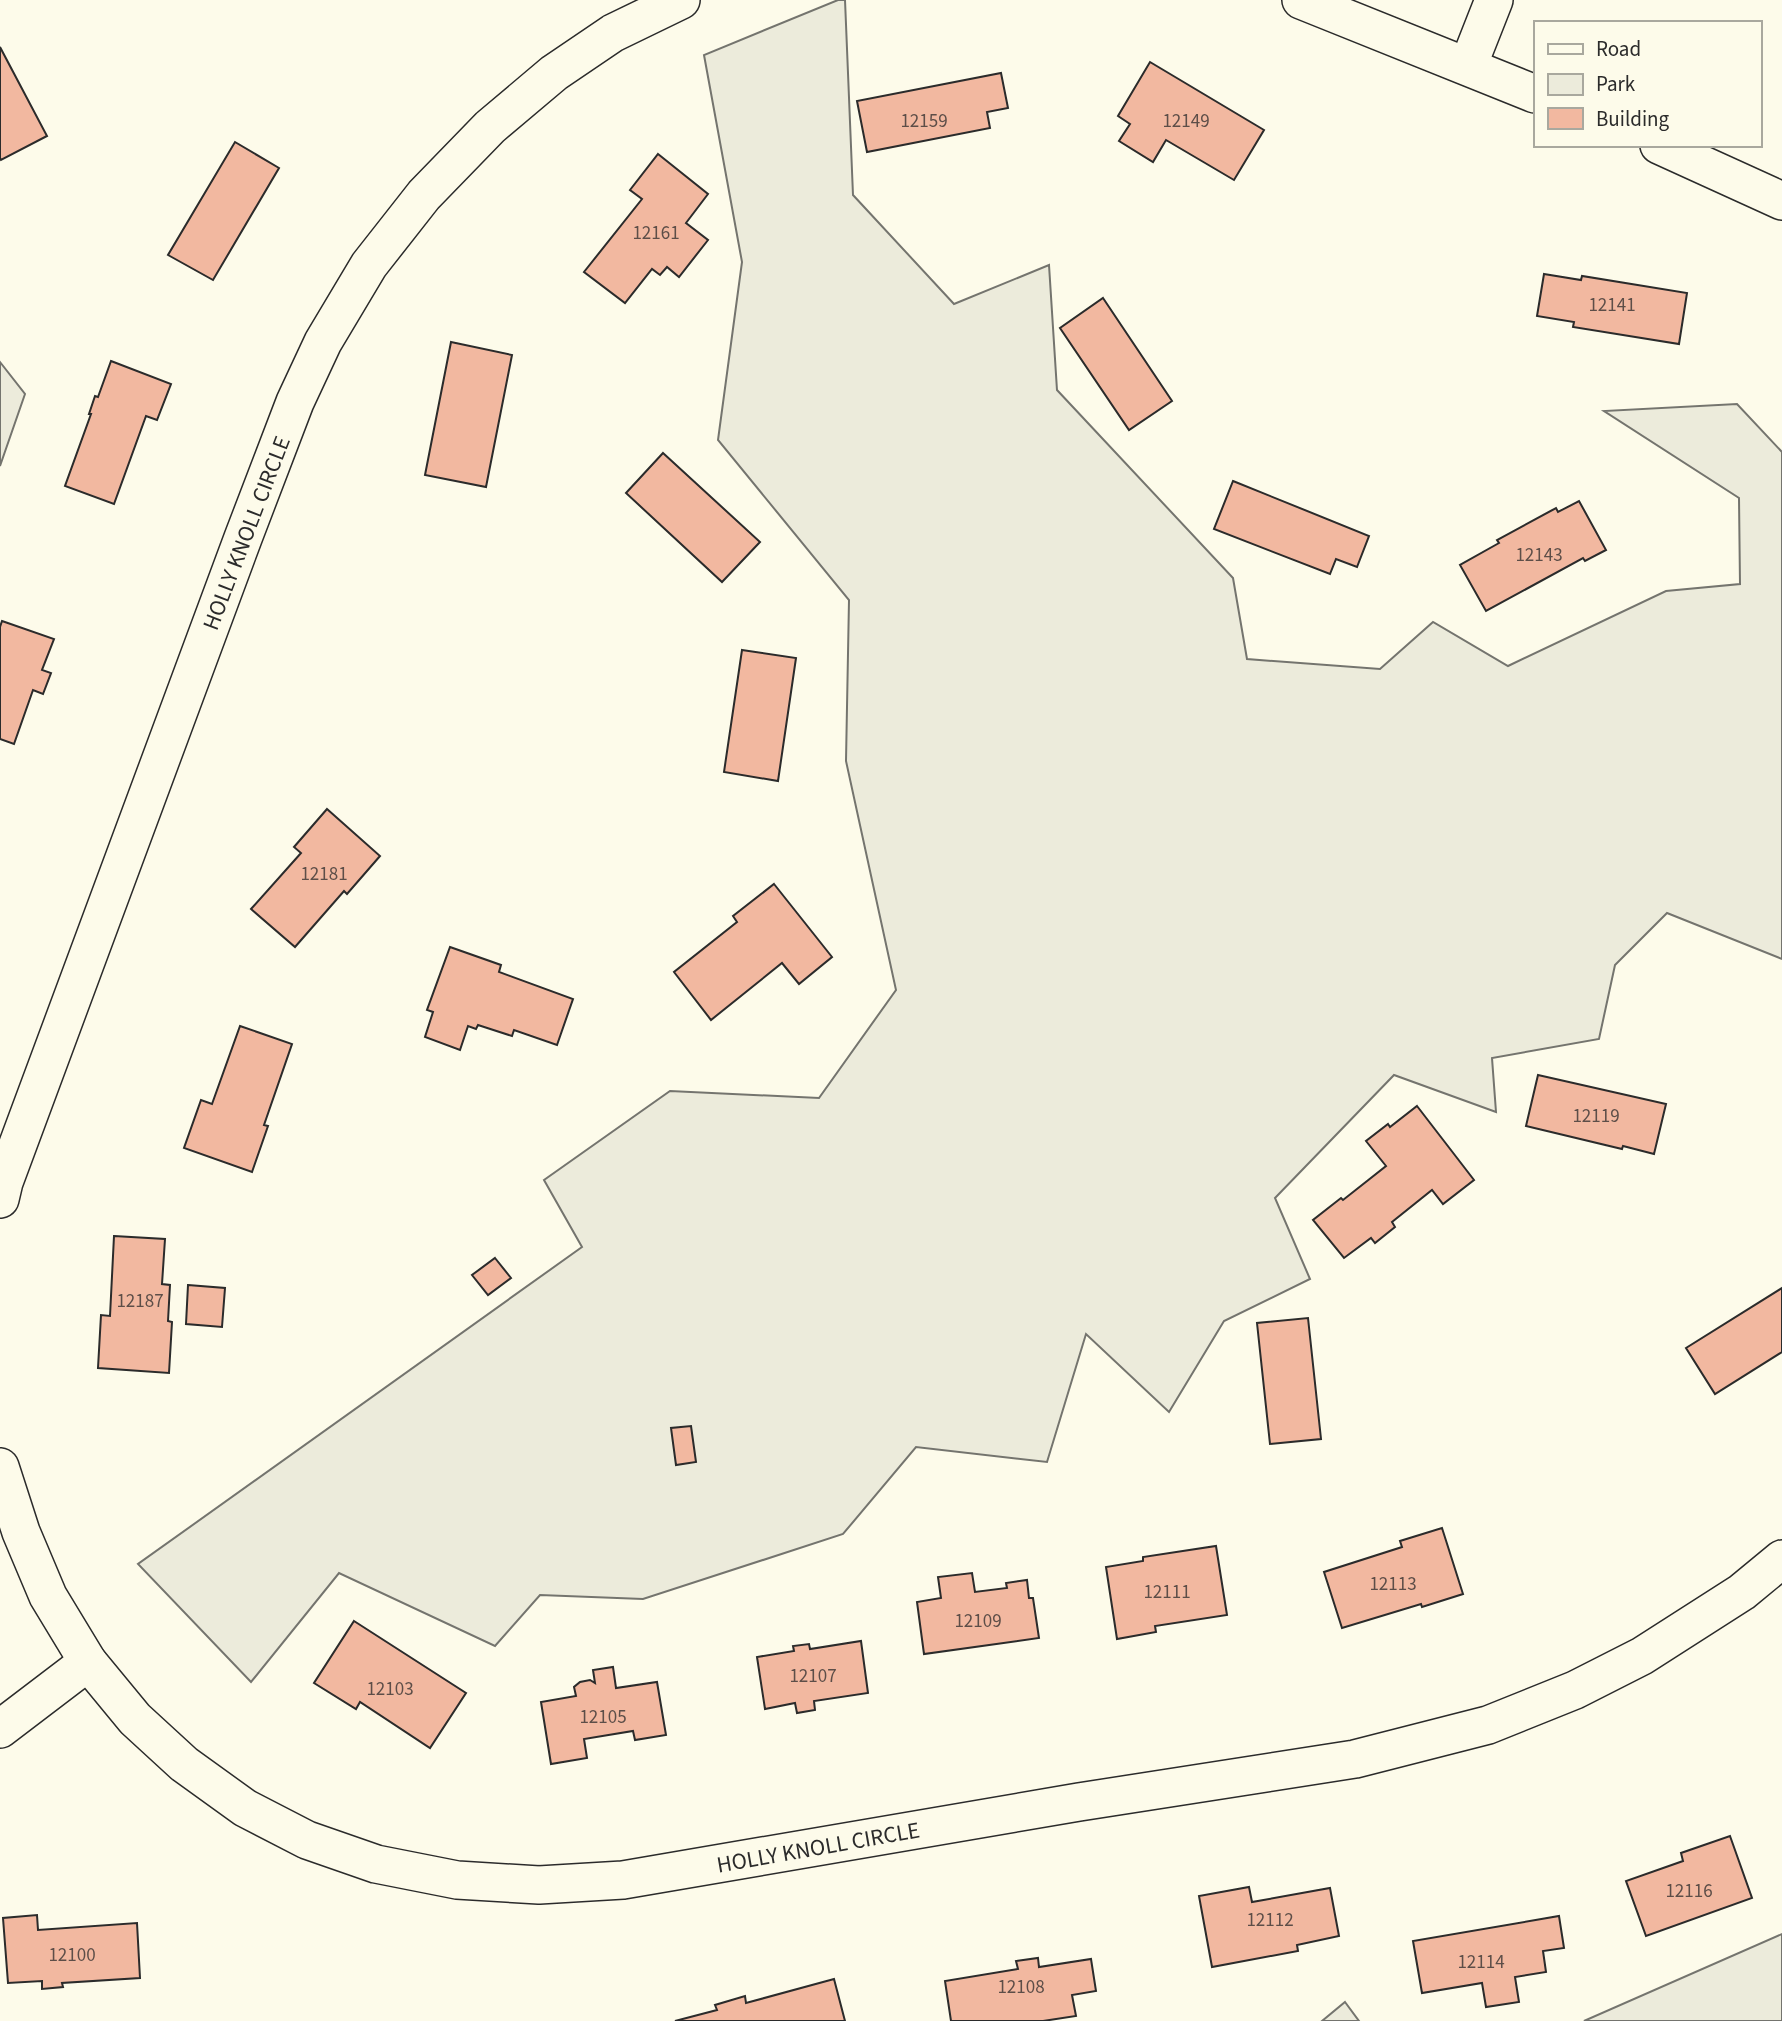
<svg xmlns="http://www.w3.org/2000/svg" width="1782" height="2021" font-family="'Source Sans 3',sans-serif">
<rect width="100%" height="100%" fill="#fdfbea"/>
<g fill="#ecebdb" stroke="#74746e" stroke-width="2">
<polygon points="838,0 845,0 853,195 954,304 1049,265 1057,390 1233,578 1247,659 1380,669 1433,622 1508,666 1666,591 1740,584 1739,498 1604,411 1737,404 1782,452 1782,959 1667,913 1615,965 1599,1039 1492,1058 1496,1112 1394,1075 1275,1198 1310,1279 1224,1321 1169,1412 1086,1334 1047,1462 916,1447 843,1534 643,1599 540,1595 495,1646 339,1573 251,1682 138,1564 582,1247 544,1180 670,1091 819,1098 896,990 846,761 849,600 718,440 742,262 704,55"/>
<polygon points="0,362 25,394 0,466"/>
<polygon points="1782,1934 1782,2021 1584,2021"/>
<polygon points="1345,2002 1359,2021 1322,2021"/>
</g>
<g fill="#f2b8a0" stroke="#2b2b2b" stroke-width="2">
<polygon points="0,47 47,136 1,160 0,158"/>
<polygon points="1150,62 1264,130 1234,180 1166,140 1153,162 1119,141 1130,124 1118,116"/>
<polygon points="1001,73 1008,108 987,112 990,128 867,152 857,101"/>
<polygon points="235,142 279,168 213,280 168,255"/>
<polygon points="658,154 708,194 686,223 708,240 679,277 667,267 660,275 652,269 625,303 584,272 642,199 630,190"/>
<polygon points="1544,274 1581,280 1582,276 1687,293 1679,344 1573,327 1574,322 1537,316"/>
<polygon points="1103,298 1172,401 1129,430 1060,328"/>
<polygon points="451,342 512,355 486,487 425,475"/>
<polygon points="111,361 171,384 157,420 146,416 114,504 65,486 91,414 89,414 95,396 98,397"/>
<polygon points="663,453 760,542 722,582 626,493"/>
<polygon points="1233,481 1369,536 1357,567 1336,559 1330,574 1214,529"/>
<polygon points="1579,501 1606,550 1585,561 1583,558 1486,611 1460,565 1499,543 1497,540 1556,508 1558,512"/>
<polygon points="2,621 54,639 42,670 51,673 43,694 33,690 14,744 0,739 0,627"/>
<polygon points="742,650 796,658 778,781 724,772"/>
<polygon points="327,809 380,856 347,894 344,891 295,947 251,909 301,853 294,847"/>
<polygon points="774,884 832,957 799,984 782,963 711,1020 674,972 737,922 733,916"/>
<polygon points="450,947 501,965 499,972 573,999 557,1045 514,1030 512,1036 478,1025 476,1029 468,1026 460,1050 425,1037 433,1012 427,1010"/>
<polygon points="240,1026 292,1044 264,1125 268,1126 252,1172 184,1148 201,1100 212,1104"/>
<polygon points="1538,1075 1666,1104 1654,1154 1623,1146 1622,1149 1526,1126"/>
<polygon points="1417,1106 1474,1180 1443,1204 1432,1190 1392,1222 1395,1227 1375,1243 1371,1238 1344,1258 1313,1220 1341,1198 1343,1200 1386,1166 1366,1141 1388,1124 1390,1127"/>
<polygon points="114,1236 165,1239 162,1284 170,1285 168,1321 172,1322 169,1373 98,1368 101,1315 110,1316"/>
<polygon points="495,1258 511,1278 488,1295 472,1275"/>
<polygon points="188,1285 225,1288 222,1327 186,1324"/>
<polygon points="1782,1288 1782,1352 1715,1394 1686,1348"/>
<polygon points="1308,1318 1321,1439 1270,1444 1257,1323"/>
<polygon points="691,1426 696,1462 676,1465 671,1428"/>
<polygon points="1442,1528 1463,1594 1422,1607 1421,1604 1342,1628 1324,1572 1402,1547 1400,1541"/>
<polygon points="1216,1546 1227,1615 1155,1626 1156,1632 1117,1639 1106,1567 1143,1561 1143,1557"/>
<polygon points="972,1573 975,1592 1007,1588 1006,1583 1027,1580 1029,1598 1033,1598 1039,1638 924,1654 917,1602 941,1598 938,1577"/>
<polygon points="354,1621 466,1693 430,1748 360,1702 356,1709 314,1683"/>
<polygon points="861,1641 868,1693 814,1701 815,1710 797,1713 795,1703 765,1709 757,1657 794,1651 793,1646 809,1644 810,1649"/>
<polygon points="613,1667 616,1688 657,1682 666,1735 635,1740 633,1731 584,1739 587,1758 551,1764 541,1702 576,1696 574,1687 580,1682 590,1680 595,1683 593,1670"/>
<polygon points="1730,1836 1752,1898 1646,1936 1626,1881 1683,1861 1681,1853"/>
<polygon points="1249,1887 1252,1902 1330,1888 1339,1936 1297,1945 1298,1951 1212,1967 1199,1896"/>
<polygon points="37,1915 38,1930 137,1923 140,1978 62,1983 63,1987 42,1989 42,1981 8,1983 3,1918"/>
<polygon points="1559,1916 1564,1948 1543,1951 1546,1972 1515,1977 1519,2002 1486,2007 1482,1983 1422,1993 1413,1941"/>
<polygon points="1038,1958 1039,1967 1091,1959 1096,1991 1072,1995 1076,2016 1043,2021 951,2021 945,1981 1018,1969 1016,1961"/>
<polygon points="834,1979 845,2021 675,2021 717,2010 715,2005 745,1996 746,2003"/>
</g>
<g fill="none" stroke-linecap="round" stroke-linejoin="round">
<g stroke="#2b2b2b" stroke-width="40">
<g id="street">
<polyline points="1301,0 1535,94"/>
<polyline points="1468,66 1494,0"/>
<polyline points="1659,145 1782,201"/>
<polyline points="0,1199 4,1182 243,538 295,402 323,342 369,265 424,195 490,127 554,73 613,33 681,0"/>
<polyline points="0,1467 21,1532 48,1596 88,1662 135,1719 184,1764 245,1808 307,1840 376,1864 457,1880 539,1885 623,1880 1079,1802 1355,1759 1488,1725 1575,1690 1642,1656 1742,1592 1782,1559"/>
<polyline points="0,1729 88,1662"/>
</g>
</g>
<use href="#street" stroke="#fdfbea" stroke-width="37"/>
</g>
<g text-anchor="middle" stroke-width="5" stroke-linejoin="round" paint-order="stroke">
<g font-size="19" fill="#5d4e48">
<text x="924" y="127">12159</text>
<text x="1186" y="127">12149</text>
<text x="656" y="239">12161</text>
<text x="1612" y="311">12141</text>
<text x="1539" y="561">12143</text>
<text x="324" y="880">12181</text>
<text x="1596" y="1122">12119</text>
<text x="140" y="1307">12187</text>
<text x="1393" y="1590">12113</text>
<text x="1167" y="1598">12111</text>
<text x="978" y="1627">12109</text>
<text x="813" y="1682">12107</text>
<text x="390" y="1695">12103</text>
<text x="603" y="1723">12105</text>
<text x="1689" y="1897">12116</text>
<text x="1270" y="1926">12112</text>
<text x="72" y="1961">12100</text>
<text x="1481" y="1968">12114</text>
<text x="1021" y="1993">12108</text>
</g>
<g font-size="23" fill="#2b2b2b" stroke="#fdfbea">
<text transform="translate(246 533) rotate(-69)" y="8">HOLLY KNOLL CIRCLE</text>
<text transform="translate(818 1847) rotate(-10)" y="8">HOLLY KNOLL CIRCLE</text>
</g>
</g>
<rect x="1534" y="21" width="228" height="126" fill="#fdfbea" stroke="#a9a89e" stroke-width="2"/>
<rect x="1548" y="44" width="35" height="10" fill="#fdfbea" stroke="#a9a89e" stroke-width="2"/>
<text x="1596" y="56" font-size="21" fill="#2b2b2b">Road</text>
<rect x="1548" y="74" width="35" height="21" fill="#ecebdb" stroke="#a9a89e" stroke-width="2"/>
<text x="1596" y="91" font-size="21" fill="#2b2b2b">Park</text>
<rect x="1548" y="108" width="35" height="21" fill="#f2b8a0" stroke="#a9a89e" stroke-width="2"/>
<text x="1596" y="126" font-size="21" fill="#2b2b2b">Building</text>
</svg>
